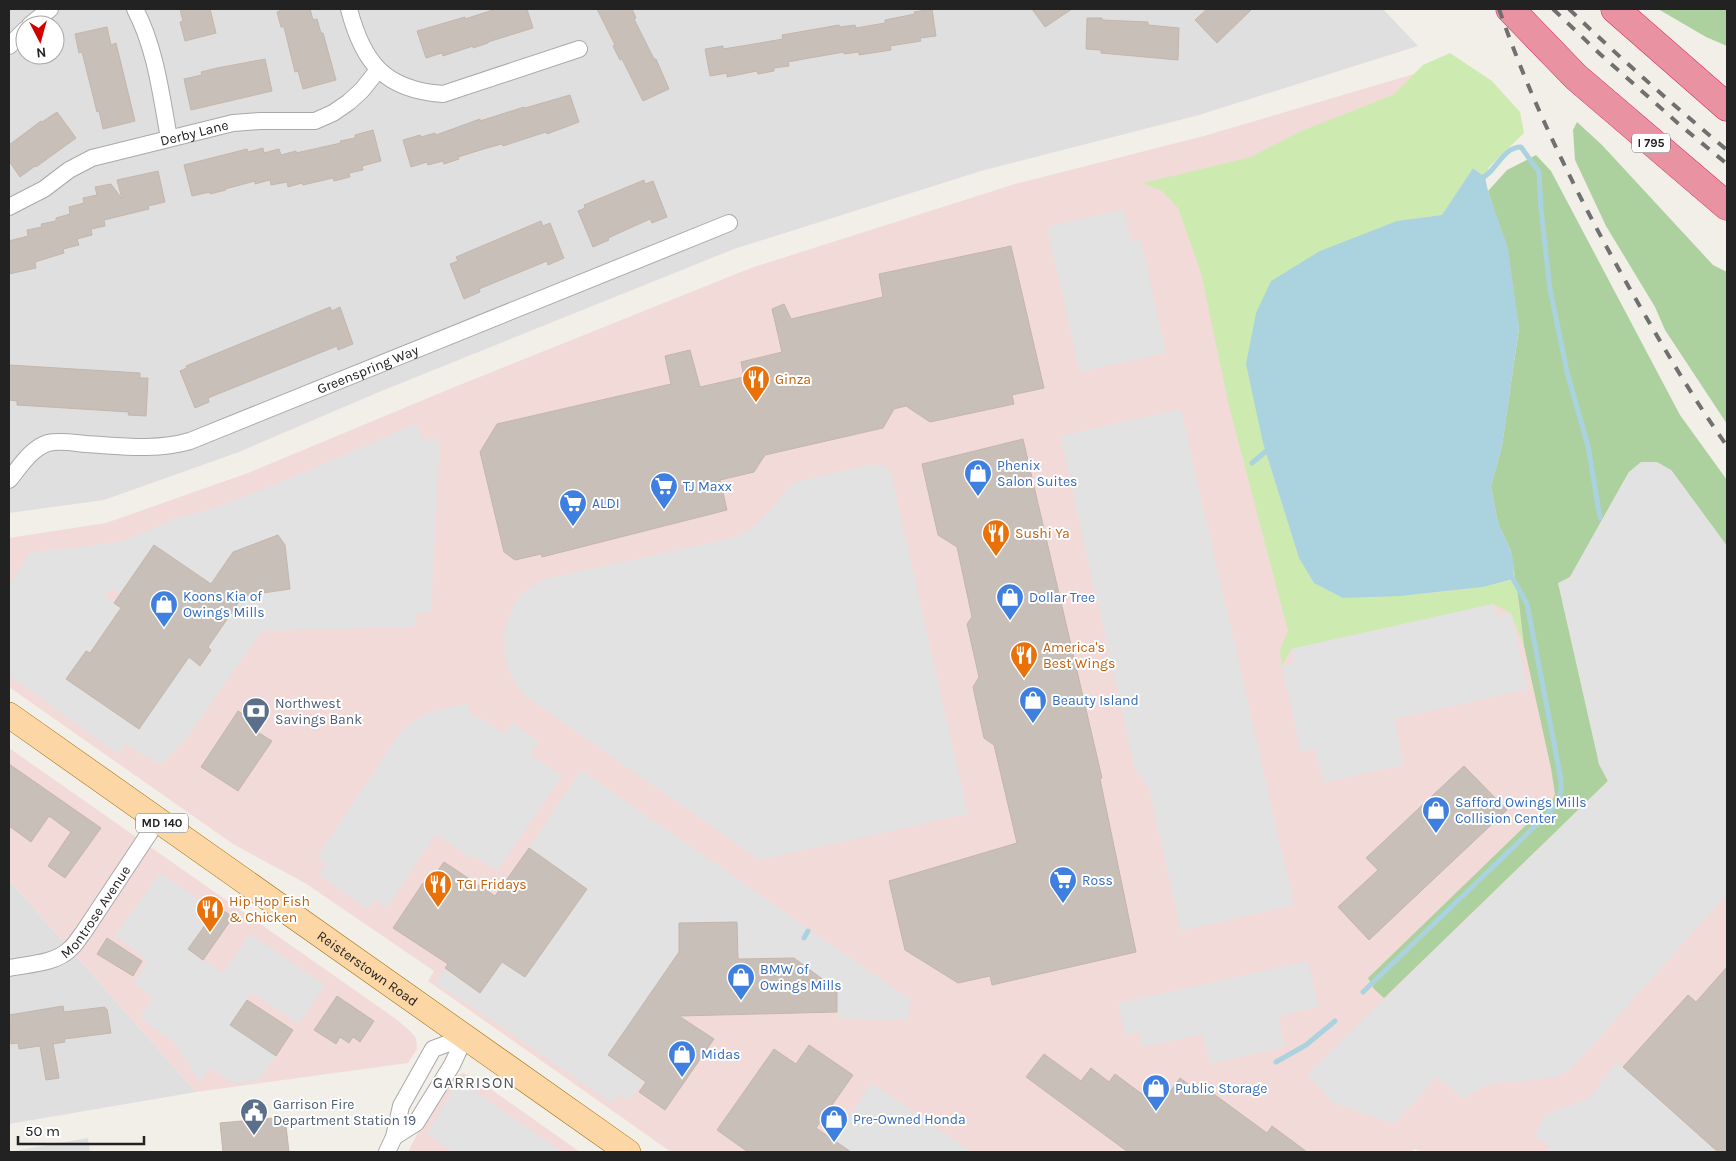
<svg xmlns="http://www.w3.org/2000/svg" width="1736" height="1161" font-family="Karla,sans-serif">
<rect width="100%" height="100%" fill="#f2efe9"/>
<g fill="#e0dfdf" fill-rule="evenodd">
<path d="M9,9H1383L1418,46L1199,115L981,171L734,249L379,392L239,452L104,500L9,513ZM25,25H55V55H25Z"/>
<polygon points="9,880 196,1092 9,1124"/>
<polygon points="88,1138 90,1152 9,1152"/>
</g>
<g fill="#f2dad9">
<polygon points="1438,67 1563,548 1727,505 1727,1152 1423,1152 1414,1149 1412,1152 671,1152 428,981 434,971 305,883 233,844 9,687 9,538 106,523 248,473 452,388 751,268 1015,184 1204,136"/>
<polygon points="9,748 396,1019 410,1031 416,1038 417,1049 408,1063 196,1092 9,880"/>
<polygon points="463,1073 475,1078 580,1152 408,1152 425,1119 449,1079"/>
</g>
<path fill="#cdebb0" d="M1450,53L1492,81L1520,112L1524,133L1489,167L1485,177L1473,168L1442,215L1397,221L1263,443L1299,558L1343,598C1400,596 1457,593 1513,580L1514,566L1524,646L1511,613L1493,604L1291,649L1282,666L1280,650L1288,631L1229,406L1201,273L1178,208L1162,191L1143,183L1251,157L1301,131L1393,95L1423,65Z"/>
<g fill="#add19e">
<polygon points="1658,9 1727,9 1727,46 1706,37"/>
<polygon points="1577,122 1602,145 1713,265 1727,272 1727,424 1665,330 1655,307 1606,226 1575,160 1573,130"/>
<polygon points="1536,155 1551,171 1680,415 1727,480 1727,546 1671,470 1629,472 1570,577 1599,764 1608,781 1384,998 1374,989 1368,978 1553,799 1555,794 1551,768 1524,646 1519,603 1511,551 1498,523 1491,487 1502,446 1519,328 1494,209 1488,191 1507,170"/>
</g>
<g fill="#e2e2e2" fill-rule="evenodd">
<polygon points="1124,209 1131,241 1141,240 1166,353 1080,372 1047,227"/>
<polygon points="1181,409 1294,905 1181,931 1149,789 1135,769 1060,436"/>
<path d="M416,424L423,439H440L431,611L416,614L414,627L262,631L185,740L160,765L126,744L118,754L9,675V585L30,553L124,541L171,520L220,506L281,482ZM278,535L285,545L290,589L237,597L239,602L208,647L211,650L200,665L189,657L139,729L66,679L86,651L90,653L121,608L105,597L111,588L121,594L154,545L211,584L233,552Z"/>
<polygon points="1641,462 1657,462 1671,470 1727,546 1727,894 1573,1067 1559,1076 1524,1081 1494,1083 1482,1087 1464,1099 1437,1077 1394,1124 1332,1102 1307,1074 1608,781 1599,764 1558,583 1570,577 1629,472"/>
<polygon points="874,464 884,466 891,473 968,814 760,860 527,697 514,683 508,668 505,652 504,636 507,622 518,597 532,586 545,579 731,538 748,531 763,518 790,486 796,482"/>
<polygon points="1493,604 1497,616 1511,613 1528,689 1394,719 1404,765 1323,783 1315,749 1301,752 1282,666 1294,663 1291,649"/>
<polygon points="470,703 469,714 481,718 504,734 512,723 539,741 530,754 562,776 497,871 473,855 471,858 436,834 387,907 375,899 368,909 319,875 326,864 317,857 403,729 417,719 431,712"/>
<polygon points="581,770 911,1000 908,1020 837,1018 837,990 794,958 739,959 737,922 679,923 679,952 608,1055 644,1080 629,1101 619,1095 612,1103 486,1016 435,983 445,968 480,992 502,962 525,977 587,889 529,848"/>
<polygon points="160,873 215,911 188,949 203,960 223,973 250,934 325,985 299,1024 252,993 230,1025 276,1056 259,1080 233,1083 210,1068 200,1082 174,1042 140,1018 153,998 134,983 148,960 115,936"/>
<polygon points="1308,961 1319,1007 1278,1016 1285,1047 1210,1064 1203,1034 1143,1047 1139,1032 1125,1035 1118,1003"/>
<polygon points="1617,1062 1623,1067 1718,1152 1547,1152 1549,1144 1535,1137 1544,1115 1588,1099"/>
<polygon points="459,1080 562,1152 453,1152 427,1134"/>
<polygon points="872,1083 969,1150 968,1152 838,1152 842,1146 833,1140"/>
</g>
<polygon fill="#aad3df" points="1473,168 1485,177 1488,191 1508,248 1519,328 1502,446 1491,487 1498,523 1511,551 1514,566 1513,579 1483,587 1400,596 1343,598 1314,583 1299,558 1263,443 1246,364 1256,313 1271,281 1320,251 1397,221 1442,215"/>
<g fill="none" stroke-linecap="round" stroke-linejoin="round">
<g stroke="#aad3df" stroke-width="5">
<path d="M1480,179C1496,173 1502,147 1521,147L1539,172L1541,209L1550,289L1567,372L1588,446L1600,518"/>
<polyline points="1252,463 1271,447"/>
<polyline points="804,938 808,931"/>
<path d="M1363,992L1530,831C1541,820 1561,806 1561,789C1562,781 1559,772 1558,764L1527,604L1511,575"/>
<polyline points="1276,1062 1306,1045 1335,1021"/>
</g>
</g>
<g fill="#c7bfb8" stroke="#c4b6ab">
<polygon points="180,9 210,9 216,33 185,41 180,22 183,21"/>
<polygon points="279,9 310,9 313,20 317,19 321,33 323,33 336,80 303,89 298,71 295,72 284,27 281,27 277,12 280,11"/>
<polygon points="496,9 527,9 533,28 488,42 488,43 473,48 473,46 443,56 442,53 426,58 417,31 465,17 465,19"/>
<polygon points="597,9 632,9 636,18 634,19 654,59 656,59 669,89 643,101 622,59 620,60 613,46 615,45"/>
<polygon points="932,9 936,36 920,38 921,41 890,46 891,50 859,55 859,52 844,54 844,52 804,59 788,62 789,66 774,68 774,71 758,74 757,71 727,77 727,73 710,76 705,49 723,46 723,49 754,44 783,39 782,35 839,25 840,27 855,25 856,28 885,23 885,20 915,14 914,12"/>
<polygon points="1032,9 1072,9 1045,27"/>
<polygon points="1207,9 1252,9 1217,43 1195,20"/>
<polygon points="1087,18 1102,18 1102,20 1148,22 1148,25 1179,28 1178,60 1101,53 1101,50 1086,49"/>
<polygon points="107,27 111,45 116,43 135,121 103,129 99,111 97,112 82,52 79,53 75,34"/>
<polygon points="265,59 272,91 191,110 184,79 202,75 201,72 217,68"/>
<polygon points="570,95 579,122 547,134 546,132 503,146 502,144 487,148 458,157 459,159 444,164 443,161 428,165 427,162 411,167 403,140 420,135 421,137 435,133 436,135 480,119 480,121 524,107 525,108"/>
<polygon points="57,112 76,138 36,167 35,166 20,177 9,161 9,145 41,121 42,122"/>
<polygon points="373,130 381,161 362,166 363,170 349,173 350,177 334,181 333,178 303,185 302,183 288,187 287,182 271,185 270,180 255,184 255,181 225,189 226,190 210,194 210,192 192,196 184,165 247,149 248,152 263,148 264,153 279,149 281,155 296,151 296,153 341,143 340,141 355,138 355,135"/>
<polygon points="158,171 165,202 148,206 149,209 104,220 105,226 91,229 92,235 77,239 79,245 63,249 64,253 35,262 36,268 9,274 9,241 28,236 27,230 42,227 41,224 56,221 56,218 70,214 69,207 84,203 83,198 97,195 95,187 111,184 122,199 117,180"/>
<polygon points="644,180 645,184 653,181 667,217 652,223 650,219 608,238 609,240 593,247 578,211 585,208 584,205"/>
<polygon points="541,221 543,226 550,223 564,258 548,265 547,261 479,289 480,292 464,299 450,264 458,261 456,257"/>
<polygon points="1011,246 1044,388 1012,395 1014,404 930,422 906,406 894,409 883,428 765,455 754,472 720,480 727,510 542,557 541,554 515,560 504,552 480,452 497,424 671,384 665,356 690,350 700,387 744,377 741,362 782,352 772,309 784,304 791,319 883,297 879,274"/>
<polygon points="330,307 332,311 340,307 353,344 338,350 337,346 208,398 209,402 195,408 180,371 187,368 186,366"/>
<polygon points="9,365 140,373 140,378 148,378 146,416 128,415 129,412 17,405 17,401 9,400"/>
<polygon points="1023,439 1102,778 1100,779 1136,952 992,985 990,976 958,983 905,950 889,881 1017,843 994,745 984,738 973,687 979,677 967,624 972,617 957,547 938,535 922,464"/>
<polygon points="278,535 285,545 290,589 243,596 208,647 211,650 200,666 189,657 139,729 66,679 86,651 90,653 121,608 114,603 154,545 211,584 233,552"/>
<polygon points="238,711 257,723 253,729 272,741 238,791 201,767"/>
<polygon points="9,764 101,828 65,878 48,866 71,832 49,816 31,842 9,826"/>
<polygon points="1464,766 1507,810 1369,940 1338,907 1378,870 1366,858"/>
<polygon points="529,848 587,889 525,977 502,962 480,993 445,968 448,964 393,928 423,883 427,886 444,862 495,896"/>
<polygon points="218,907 233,917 203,960 188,949"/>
<polygon points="737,922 738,959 794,958 837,990 837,1012 679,1016 714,1039 665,1110 639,1092 646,1082 608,1055 679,952 679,923"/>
<polygon points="107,938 142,961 133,976 97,954"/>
<polygon points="1727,967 1727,1152 1718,1152 1623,1067 1688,995 1696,1002"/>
<polygon points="337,996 374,1021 360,1042 353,1037 349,1043 340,1037 336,1044 314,1030"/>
<polygon points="247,1000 293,1030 276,1056 230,1025"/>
<polygon points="63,1006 64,1012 105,1007 105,1009 107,1009 111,1033 64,1039 65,1042 53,1044 59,1078 46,1080 40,1046 19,1049 18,1043 11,1044 9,1015"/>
<polygon points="809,1045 853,1075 816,1128 851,1152 748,1152 717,1130 774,1049 796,1064"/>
<polygon points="1044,1054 1081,1081 1091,1068 1109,1082 1115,1074 1146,1097 1156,1084 1169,1093 1180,1078 1204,1096 1211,1092 1267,1133 1272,1126 1307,1152 1128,1152 1026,1077"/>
<polygon points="285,1117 289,1152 223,1152 220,1123"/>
</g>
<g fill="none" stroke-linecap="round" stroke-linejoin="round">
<g stroke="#a9a9a9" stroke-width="18">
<g id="minor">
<path d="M135,9C156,49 161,95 169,138"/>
<path d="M349,9C363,63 385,90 443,94L579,49"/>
<polyline points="30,25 50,9"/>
<polyline points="9,46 25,30"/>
<path id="s1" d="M9,207L44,189L69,170L92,158L233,123L260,121H315L333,113L349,102L362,90L378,70"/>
<path id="s2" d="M9,480C19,468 31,448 48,443C59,440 75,443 86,444C121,446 156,451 190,441L729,223"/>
<path id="s3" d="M9,968C28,964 55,964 70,949C75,945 78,939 83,933L158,820"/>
<polyline points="394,1137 416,1123 452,1065 465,1037"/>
<polyline points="387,1152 394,1137 401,1106 433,1049 465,1037"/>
</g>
</g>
<g stroke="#a06b00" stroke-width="26">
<g id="primary">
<path id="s4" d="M9,715L628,1152"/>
</g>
</g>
<g stroke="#dc2a67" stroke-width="29">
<g id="motorway">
<polyline points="1510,9 1576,77 1727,206"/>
<polyline points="1615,9 1727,107"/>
</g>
</g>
<use href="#minor" stroke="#fff" stroke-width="16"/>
<use href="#primary" stroke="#fcd6a4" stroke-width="25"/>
<use href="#motorway" stroke="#e892a2" stroke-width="28"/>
<g stroke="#707070" stroke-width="4" stroke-dasharray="10 10" stroke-linecap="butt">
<path d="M1499,9C1532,104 1577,195 1626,282C1658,338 1690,394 1727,446"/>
<polyline points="1553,9 1600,54 1680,125 1727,164"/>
<path d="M1569,9C1620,58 1673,105 1727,150"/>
</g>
</g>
<defs>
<g id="restaurant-pin" transform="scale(1.4375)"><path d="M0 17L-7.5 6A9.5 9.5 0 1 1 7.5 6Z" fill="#e8710a" stroke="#fff"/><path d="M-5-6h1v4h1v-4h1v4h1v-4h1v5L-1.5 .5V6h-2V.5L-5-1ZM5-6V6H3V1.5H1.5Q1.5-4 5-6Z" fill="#fff"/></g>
<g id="shop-pin" transform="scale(1.4375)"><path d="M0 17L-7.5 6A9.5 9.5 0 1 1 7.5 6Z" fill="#3f7fe0" stroke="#fff"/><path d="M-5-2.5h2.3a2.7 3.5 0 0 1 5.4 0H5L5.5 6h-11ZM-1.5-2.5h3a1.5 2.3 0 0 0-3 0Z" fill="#fff"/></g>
<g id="supermarket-pin" transform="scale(1.4375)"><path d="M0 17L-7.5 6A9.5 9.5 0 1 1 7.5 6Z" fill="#3f7fe0" stroke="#fff"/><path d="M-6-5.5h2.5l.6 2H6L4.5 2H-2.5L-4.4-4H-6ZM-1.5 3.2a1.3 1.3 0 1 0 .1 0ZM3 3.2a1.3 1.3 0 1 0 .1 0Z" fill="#fff"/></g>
<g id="bank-pin" transform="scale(1.4375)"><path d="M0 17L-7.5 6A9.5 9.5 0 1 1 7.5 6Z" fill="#5c6f8a" stroke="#fff"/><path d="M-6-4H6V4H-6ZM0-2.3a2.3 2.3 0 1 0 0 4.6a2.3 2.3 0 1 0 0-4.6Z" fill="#fff"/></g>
<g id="civic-pin" transform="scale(1.4375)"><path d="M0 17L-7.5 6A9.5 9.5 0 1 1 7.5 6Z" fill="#5c6f8a" stroke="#fff"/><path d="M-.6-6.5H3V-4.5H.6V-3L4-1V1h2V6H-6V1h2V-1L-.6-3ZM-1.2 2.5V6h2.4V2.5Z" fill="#fff"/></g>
</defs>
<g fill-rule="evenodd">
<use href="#restaurant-pin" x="756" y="379"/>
<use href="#shop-pin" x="978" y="473"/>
<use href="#supermarket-pin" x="664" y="486"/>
<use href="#supermarket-pin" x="573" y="503"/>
<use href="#restaurant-pin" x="996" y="533"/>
<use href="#shop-pin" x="1010" y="597"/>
<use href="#shop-pin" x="164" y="604"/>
<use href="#restaurant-pin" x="1024" y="655"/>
<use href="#shop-pin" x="1033" y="700"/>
<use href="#bank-pin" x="256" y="711"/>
<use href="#shop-pin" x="1436" y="810"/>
<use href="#supermarket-pin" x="1063" y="880"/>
<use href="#restaurant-pin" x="438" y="884"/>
<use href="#restaurant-pin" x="210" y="909"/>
<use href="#shop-pin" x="741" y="977"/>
<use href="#shop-pin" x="682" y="1054"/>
<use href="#shop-pin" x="1156" y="1088"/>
<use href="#civic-pin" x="254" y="1112"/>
<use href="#shop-pin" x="834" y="1119"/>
</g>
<g text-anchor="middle" stroke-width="4" stroke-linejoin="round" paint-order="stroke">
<g fill="#fff" stroke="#646464" stroke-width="1">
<rect x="1632" y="133.5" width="38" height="19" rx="4"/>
<rect x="136" y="813.5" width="52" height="19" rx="4"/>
</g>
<g font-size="12" font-weight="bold" fill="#222">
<text x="1651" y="147">I 795</text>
<text x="162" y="827">MD 140</text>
</g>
<g font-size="14" fill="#222" stroke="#fff">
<text dy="5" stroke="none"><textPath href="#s1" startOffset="202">Derby Lane</textPath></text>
<text dy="5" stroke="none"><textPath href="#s2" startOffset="389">Greenspring Way</textPath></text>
<text dy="5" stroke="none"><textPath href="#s3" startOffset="110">Montrose Avenue</textPath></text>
<text dy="5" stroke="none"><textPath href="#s4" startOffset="439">Reisterstown Road</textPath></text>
</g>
<g font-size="14" fill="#c56008" stroke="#fff" text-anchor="start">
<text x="775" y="384">Ginza</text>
<text x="1015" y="538">Sushi Ya</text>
<text x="1043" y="652">America's<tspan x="1043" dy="16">Best Wings</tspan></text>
<text x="457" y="889">TGI Fridays</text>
<text x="229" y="906">Hip Hop Fish<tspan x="229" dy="16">&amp; Chicken</tspan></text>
</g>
<g font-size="14" fill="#366cbe" stroke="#fff" text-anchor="start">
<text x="997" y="470">Phenix<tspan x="997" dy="16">Salon Suites</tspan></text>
<text x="683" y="491">TJ Maxx</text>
<text x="592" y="508">ALDI</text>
<text x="183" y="601">Koons Kia of<tspan x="183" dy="16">Owings Mills</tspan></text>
<text x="1029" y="602">Dollar Tree</text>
<text x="1052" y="705">Beauty Island</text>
<text x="1455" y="807">Safford Owings Mills<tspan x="1455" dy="16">Collision Center</tspan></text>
<text x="1082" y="885">Ross</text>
<text x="760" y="974">BMW of<tspan x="760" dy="16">Owings Mills</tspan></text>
<text x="701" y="1059">Midas</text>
<text x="1175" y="1093">Public Storage</text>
<text x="853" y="1124">Pre-Owned Honda</text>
</g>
<g font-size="14" fill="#4e5e75" stroke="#fff" text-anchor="start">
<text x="275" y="708">Northwest<tspan x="275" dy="16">Savings Bank</tspan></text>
<text x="273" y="1109">Garrison Fire<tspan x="273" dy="16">Department Station 19</tspan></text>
</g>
<g font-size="16" letter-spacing="1" fill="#555" stroke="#fff">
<text x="474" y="1088">GARRISON</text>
</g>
</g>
<rect width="1736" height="1161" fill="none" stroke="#222222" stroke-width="20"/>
<g transform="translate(40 40) rotate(174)"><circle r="24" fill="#ffffff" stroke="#a7a7a7"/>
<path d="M0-4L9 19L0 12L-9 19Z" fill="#d40000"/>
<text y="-8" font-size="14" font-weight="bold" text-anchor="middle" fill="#222222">N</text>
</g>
<path d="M18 1136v8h126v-8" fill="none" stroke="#222222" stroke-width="2.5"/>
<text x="25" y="1136" font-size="15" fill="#222222" stroke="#ffffff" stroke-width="4" paint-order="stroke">50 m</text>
</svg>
